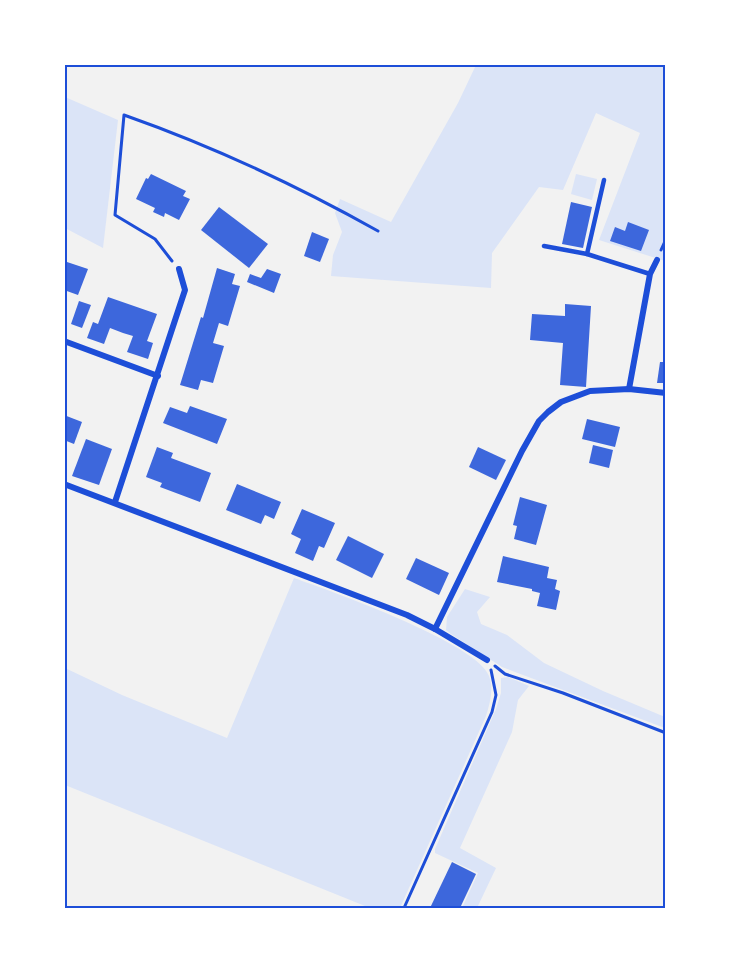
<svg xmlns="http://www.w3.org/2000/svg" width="730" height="973" font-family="'Zilla Slab',serif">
<rect width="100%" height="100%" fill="#f2f2f2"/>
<g fill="#dbe4f7">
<polygon points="476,65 665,65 665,261 599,240 640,133 596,113 563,190 539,187 492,253 491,288 331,276 333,255 342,232 335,213 340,199 391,222 458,103"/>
<polygon points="65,97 118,120 103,248 65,228"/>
<polygon points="576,174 597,179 592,200 571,194"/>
<path d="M294,578C331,591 477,643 489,676C494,689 490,703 486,716L400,908H370L65,785V668L122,695L227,738Z"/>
<polygon points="465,589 490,597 477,612 481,624 507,635 544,663 603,691 665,717 665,728 515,672 502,667 451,634 446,630 447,617"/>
<polygon points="508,677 529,686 518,700 512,732 460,848 496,868 477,908 462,908 478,873 435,853 435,849 496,709 501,693 501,678"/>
</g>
<g fill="#3d67dc">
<polygon points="151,174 186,191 183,196 190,199 179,220 165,213 164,217 153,212 155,208 136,199 146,178 148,179"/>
<polygon points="571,202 592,207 583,248 562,244"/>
<polygon points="219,207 268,244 249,268 201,230"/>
<polygon points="628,222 649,230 641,251 610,241 615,227 625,231"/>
<polygon points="312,232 329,239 320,262 304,256"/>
<polygon points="64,261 88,269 78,295 64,290"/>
<polygon points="217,268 235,274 232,284 240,286 228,326 219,323 213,343 224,346 213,383 201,380 198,390 180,385 201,317 203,318"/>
<polygon points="267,269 281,274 274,293 247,282 250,274 261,278"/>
<polygon points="108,297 157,314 147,341 153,343 148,359 127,352 133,336 123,333 110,328 104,344 87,338 93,322 98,324"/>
<polygon points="79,301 91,305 82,328 71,324"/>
<polygon points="565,304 591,306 586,387 560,385 563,343 530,340 532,314 565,316"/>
<polygon points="660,362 666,362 666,383 657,383"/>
<polygon points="190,406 227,419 217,444 163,423 170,407 187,413"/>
<polygon points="64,415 82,422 74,444 64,440"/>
<polygon points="587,419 620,427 615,447 582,439"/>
<polygon points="86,439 112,449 99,485 72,476"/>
<polygon points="593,445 613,450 609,468 589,463"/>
<polygon points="157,447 173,453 171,458 211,473 200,502 160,487 162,483 146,477"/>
<polygon points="478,447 506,460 496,480 469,467"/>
<polygon points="237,484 281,502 274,519 265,515 261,524 226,510"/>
<polygon points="520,497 547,505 536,545 514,539 517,526 513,525"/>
<polygon points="302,509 335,523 324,548 319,546 313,561 295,553 301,539 291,534"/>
<polygon points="348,536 384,554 372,578 336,560"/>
<polygon points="503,556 549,567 547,578 557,580 555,589 560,591 556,610 537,606 540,593 532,591 532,589 497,582"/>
<polygon points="416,558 449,573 439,595 406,579"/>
<polygon points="452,862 476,874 460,908 430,908"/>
</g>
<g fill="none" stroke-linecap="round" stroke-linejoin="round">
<g stroke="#1d4ed8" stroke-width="3">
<polyline points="661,250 666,239"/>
<path d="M172,261L155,239L115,215L124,115C212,146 296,185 378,231"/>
<polyline points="495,666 505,674 563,693 666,733"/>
<polyline points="404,908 492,712 496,695 491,670"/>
</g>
<g stroke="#1d4ed8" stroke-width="4.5">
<polyline points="604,180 587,254 650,274"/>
<polyline points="544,246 587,254"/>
</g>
<g stroke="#1d4ed8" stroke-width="6">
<polyline points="64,341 158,376"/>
<polyline points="629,389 650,274 657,260"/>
<polyline points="64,484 407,615 435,629 522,451 539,421 548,412 561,402 590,391 629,389 666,393"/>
<polyline points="115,502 185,290 179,269"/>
<polyline points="435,629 487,660"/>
</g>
</g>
<rect width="730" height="973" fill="none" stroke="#ffffff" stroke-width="132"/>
<rect x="66" y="66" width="598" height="841" fill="none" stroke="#1d4ed8" stroke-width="2"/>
</svg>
